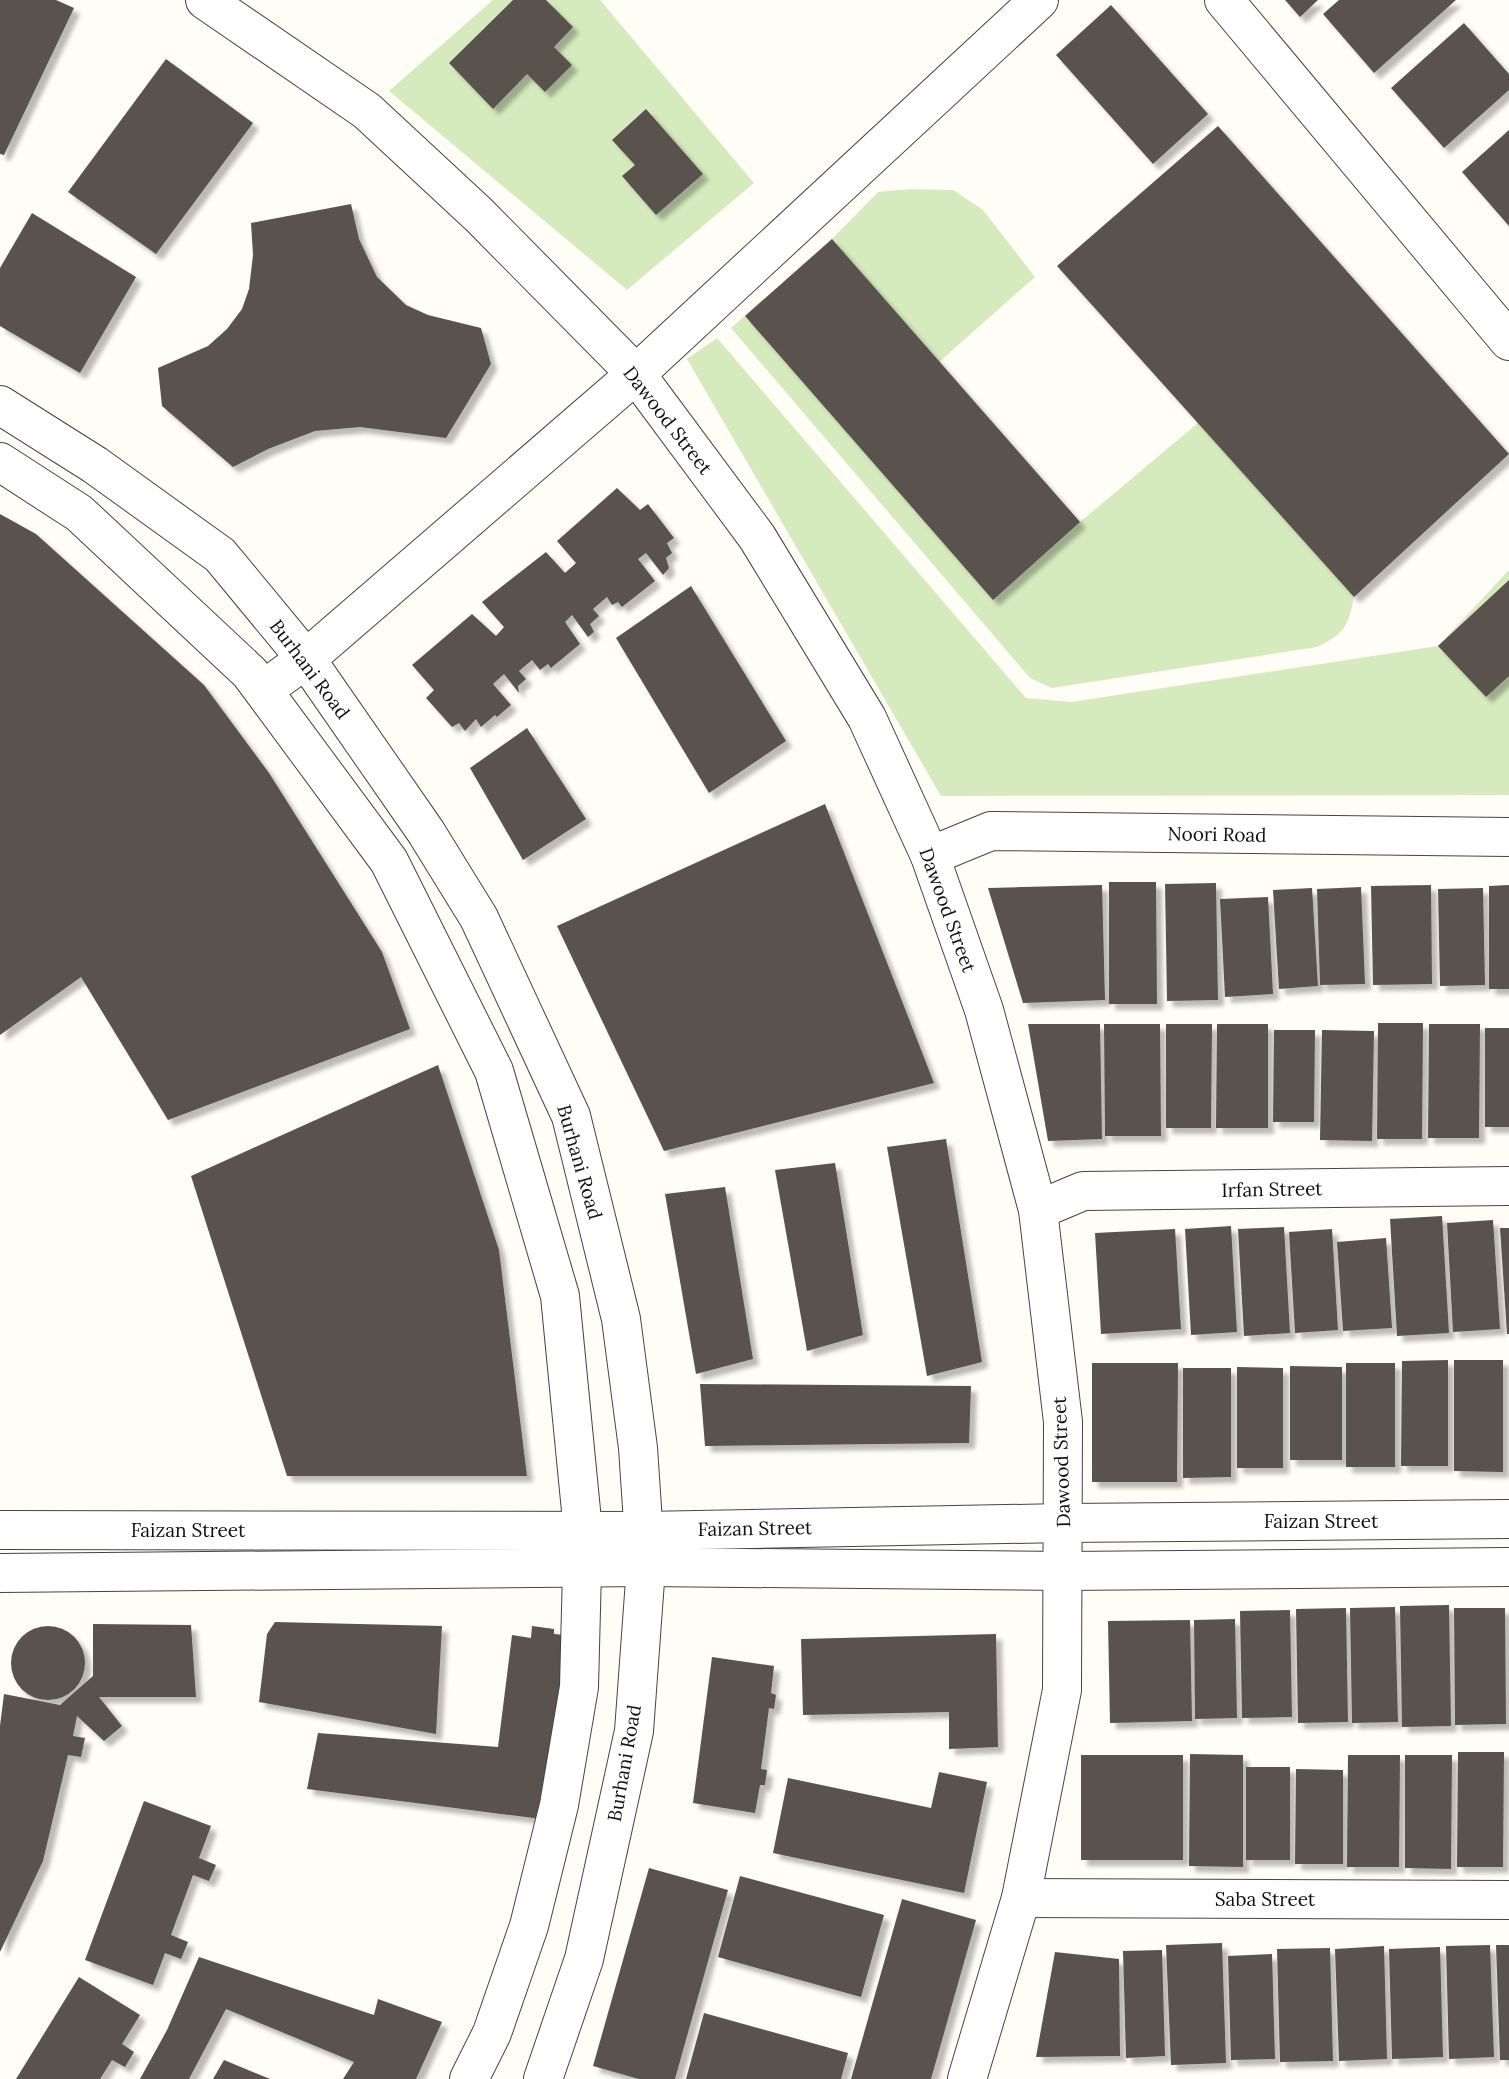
<svg xmlns="http://www.w3.org/2000/svg" width="1509" height="2079" font-family="Lora,serif">
<defs>
<filter id="shadow"><feDropShadow dx="6" dy="6" stdDeviation="2" flood-color="#0004"/></filter>
</defs>
<rect width="100%" height="100%" fill="#fffdf5"/>
<g fill="#d5ebbd">
<polygon points="493,0 600,0 754,183 627,290 389,91"/>
<path d="M910,189L953,190L983,210L1035,277L939,362L1080,522L1198,423L1354,597C1348,627 1344,634 1317,647L1052,688L1030,678L731,328L832,239L878,192Z"/>
<polygon points="717,338 1026,698 1071,702 1438,646 1509,570 1509,795 941,796 687,359"/>
</g>
<g fill="#5a524d" filter="url(#shadow)">
<polygon points="0,0 56,0 74,8 4,155 0,154"/>
<polygon points="513,0 546,0 573,27 554,47 572,65 545,92 527,74 493,109 449,63"/>
<polygon points="1285,0 1318,0 1300,17"/>
<polygon points="1339,0 1456,0 1374,73 1323,14"/>
<polygon points="1111,5 1208,114 1153,164 1056,55"/>
<polygon points="1464,23 1509,74 1509,90 1444,148 1391,88"/>
<polygon points="166,59 253,123 156,254 68,192"/>
<polygon points="646,109 703,174 656,215 622,176 635,165 612,140"/>
<polygon points="1218,126 1509,454 1354,597 1057,266"/>
<polygon points="1509,130 1509,226 1462,172"/>
<polygon points="351,204 359,239 377,277 406,305 428,315 481,328 491,364 446,438 360,427 315,431 268,449 233,467 162,406 158,368 208,346 227,329 242,309 249,289 253,255 251,223"/>
<polygon points="32,213 136,277 80,373 0,326 0,268"/>
<polygon points="832,239 1080,522 993,600 745,316"/>
<polygon points="617,488 640,510 648,504 674,538 667,543 672,553 666,558 669,568 663,575 646,553 638,559 655,581 622,607 618,602 612,605 607,597 593,609 599,616 590,624 594,632 588,637 572,615 565,622 580,644 551,668 548,664 540,670 532,660 519,671 526,679 518,686 519,693 504,674 493,684 511,705 497,717 495,715 481,727 476,719 465,731 459,723 452,727 426,698 434,690 412,665 472,614 496,636 504,627 482,602 546,552 565,573 576,563 557,541"/>
<polygon points="0,514 36,534 204,685 269,773 382,952 410,1029 168,1120 81,977 0,1035"/>
<polygon points="1509,580 1509,676 1486,697 1438,646"/>
<polygon points="691,586 786,741 709,793 616,638"/>
<polygon points="527,728 586,819 523,860 470,768"/>
<polygon points="825,804 934,1083 664,1151 557,926"/>
<polygon points="1109,882 1156,882 1157,1004 1109,1004"/>
<polygon points="1216,883 1218,1000 1167,1001 1165,884"/>
<polygon points="1102,885 1105,1000 1023,1003 988,888"/>
<polygon points="1431,885 1432,984 1373,985 1371,886"/>
<polygon points="1509,885 1509,989 1489,989 1489,886"/>
<polygon points="1361,887 1365,984 1320,985 1317,889"/>
<polygon points="1312,888 1318,986 1279,989 1273,890"/>
<polygon points="1483,888 1485,985 1440,986 1438,889"/>
<polygon points="1268,897 1273,994 1225,997 1220,899"/>
<polygon points="1378,1023 1423,1023 1422,1139 1377,1139"/>
<polygon points="1028,1024 1100,1024 1102,1139 1048,1141"/>
<polygon points="1104,1024 1160,1024 1161,1136 1105,1136"/>
<polygon points="1166,1024 1212,1024 1211,1128 1166,1128"/>
<polygon points="1217,1024 1268,1024 1268,1128 1216,1128"/>
<polygon points="1429,1024 1480,1024 1479,1138 1428,1138"/>
<rect x="1485" y="1028" width="24" height="99"/>
<polygon points="1274,1030 1315,1030 1314,1122 1273,1122"/>
<polygon points="1322,1030 1374,1031 1372,1141 1320,1140"/>
<polygon points="438,1065 499,1250 527,1476 287,1476 191,1176"/>
<polygon points="946,1139 982,1362 927,1376 887,1147"/>
<polygon points="835,1163 863,1335 807,1351 775,1170"/>
<polygon points="725,1187 753,1359 696,1374 665,1194"/>
<polygon points="1442,1216 1449,1333 1397,1336 1390,1219"/>
<polygon points="1493,1220 1500,1329 1453,1332 1447,1223"/>
<polygon points="1231,1226 1237,1332 1191,1335 1185,1229"/>
<polygon points="1284,1227 1290,1333 1244,1336 1238,1229"/>
<polygon points="1500,1228 1509,1228 1509,1334 1507,1334"/>
<polygon points="1175,1229 1181,1329 1101,1334 1095,1233"/>
<polygon points="1332,1229 1338,1330 1295,1333 1289,1232"/>
<polygon points="1386,1238 1392,1328 1343,1331 1337,1242"/>
<polygon points="1448,1360 1448,1466 1401,1466 1402,1361"/>
<polygon points="1454,1360 1503,1360 1503,1472 1454,1471"/>
<polygon points="1092,1363 1178,1363 1177,1482 1092,1482"/>
<rect x="1346" y="1363" width="49" height="104"/>
<polygon points="1290,1366 1342,1367 1342,1460 1290,1460"/>
<polygon points="1237,1367 1283,1368 1283,1468 1237,1468"/>
<polygon points="1183,1368 1231,1368 1231,1477 1183,1478"/>
<polygon points="700,1384 971,1386 969,1443 705,1446"/>
<polygon points="1449,1605 1451,1726 1402,1727 1400,1606"/>
<polygon points="1395,1607 1398,1722 1352,1723 1350,1608"/>
<polygon points="1346,1608 1348,1722 1298,1723 1296,1609"/>
<polygon points="1454,1608 1505,1608 1506,1724 1455,1725"/>
<polygon points="1290,1610 1292,1717 1242,1718 1240,1611"/>
<polygon points="1235,1619 1237,1718 1195,1719 1194,1620"/>
<polygon points="1190,1620 1192,1721 1110,1723 1108,1621"/>
<polygon points="275,1622 442,1626 436,1734 259,1702 267,1634"/>
<polygon points="93,1624 191,1625 196,1697 99,1697 122,1726 104,1741 77,1716 73,1736 85,1738 81,1757 68,1755 43,1861 0,1952 0,1726 4,1694 60,1705 93,1676"/>
<polygon points="532,1626 554,1629 554,1634 573,1636 549,1820 307,1789 318,1733 498,1747 512,1635 531,1638"/>
<circle cx="48" cy="1663" r="37"/>
<polygon points="996,1634 998,1747 949,1749 949,1712 803,1715 801,1639"/>
<polygon points="712,1657 774,1666 771,1693 776,1695 774,1709 769,1708 761,1769 767,1770 765,1785 760,1785 755,1813 693,1803"/>
<polygon points="1458,1752 1504,1752 1503,1867 1457,1867"/>
<polygon points="1190,1754 1243,1755 1243,1867 1189,1866"/>
<rect x="1081" y="1755" width="102" height="105"/>
<polygon points="1348,1755 1400,1755 1399,1867 1347,1867"/>
<polygon points="1405,1755 1452,1755 1451,1869 1405,1868"/>
<rect x="1246" y="1767" width="44" height="93"/>
<polygon points="1296,1769 1343,1770 1343,1864 1295,1864"/>
<polygon points="939,1772 987,1782 964,1893 773,1853 788,1778 931,1808"/>
<polygon points="144,1801 211,1826 199,1858 216,1865 209,1881 193,1875 171,1935 188,1942 181,1959 165,1953 153,1985 85,1960"/>
<polygon points="649,1868 728,1890 675,2079 639,2079 593,2066"/>
<polygon points="740,1876 884,1915 861,1997 718,1957"/>
<polygon points="902,1899 976,1920 931,2079 851,2079"/>
<polygon points="1222,1943 1226,2063 1171,2065 1166,1945"/>
<polygon points="1490,1945 1494,2057 1449,2059 1446,1946"/>
<polygon points="1496,1945 1509,1945 1509,2060 1500,2060"/>
<polygon points="1384,1946 1387,2059 1339,2061 1335,1949"/>
<polygon points="1440,1947 1443,2057 1392,2059 1389,1949"/>
<polygon points="1330,1948 1333,2061 1280,2062 1277,1949"/>
<polygon points="1162,1950 1165,2056 1126,2058 1123,1951"/>
<polygon points="1055,1952 1119,1959 1120,2056 1036,2057"/>
<polygon points="1272,1954 1275,2059 1231,2060 1228,1956"/>
<polygon points="199,1957 374,2015 378,1999 442,2022 416,2079 343,2079 354,2062 226,2009 189,2079 140,2079 167,2030"/>
<polygon points="79,1977 140,2015 122,2044 134,2052 125,2067 112,2060 100,2079 16,2079"/>
<polygon points="704,2013 848,2053 841,2079 686,2079"/>
<polygon points="224,2060 270,2079 213,2079"/>
</g>
<g fill="none" stroke-linecap="round" stroke-linejoin="round">
<g stroke="#444" stroke-width="40">
<g id="minor">
<polyline points="205,0 367,111 479,215 636,374 757,537 867,718 930,856 984,1010 1038,1210 1063,1422 1062,1690 1021,1898 967,2079"/>
<polyline points="1224,0 1509,341"/>
<polyline points="263,690 306,659 636,374 1039,0"/>
<polyline points="930,856 991,831 1509,837"/>
<polyline points="1038,1210 1083,1191 1509,1186"/>
<polyline points="1021,1898 1509,1900"/>
</g>
</g>
<g stroke="#444" stroke-width="40">
<g id="tertiary">
<polyline points="0,405 95,465 220,555 306,659 426,832 479,918 571,1116 621,1319 638,1448 646,1567 634,1731 584,1959 543,2079"/>
<polyline points="0,462 79,513 250,673 389,861 494,1071 560,1296 583,1531 579,1687 559,1805 529,1926 492,2033 469,2079"/>
<polyline points="0,1530 643,1531 1063,1523 1509,1519"/>
<polyline points="0,1573 646,1567 1064,1571 1509,1567"/>
</g>
</g>
<use href="#minor" stroke="#fff" stroke-width="38"/>
<use href="#tertiary" stroke="#fff" stroke-width="38"/>
</g>
<g text-anchor="middle" stroke-width="7" stroke-linejoin="round" paint-order="stroke">
<g font-size="19" fill="#111" stroke="#fff">
<text transform="translate(668 420) rotate(52)" y="7">Dawood Street</text>
<text transform="translate(310 669) rotate(53)" y="7">Burhani Road</text>
<text transform="translate(1217 834) rotate(1)" y="7">Noori Road</text>
<text transform="translate(948 910) rotate(70)" y="7">Dawood Street</text>
<text transform="translate(580 1162) rotate(74)" y="7">Burhani Road</text>
<text transform="translate(1272 1189) rotate(-1)" y="7">Irfan Street</text>
<text transform="translate(1061 1462) rotate(-92)" y="7">Dawood Street</text>
<text x="1321" y="1528">Faizan Street</text>
<text transform="translate(755 1528) rotate(-1)" y="7">Faizan Street</text>
<text x="188" y="1537">Faizan Street</text>
<text transform="translate(624 1763) rotate(-80)" y="7">Burhani Road</text>
<text x="1265" y="1906">Saba Street</text>
</g>
</g>
</svg>
